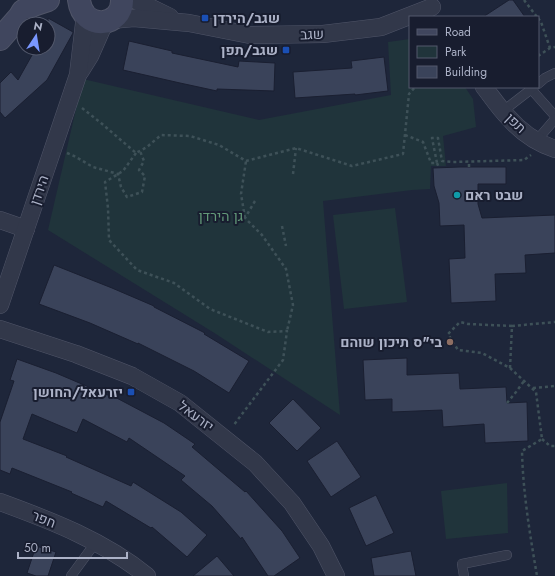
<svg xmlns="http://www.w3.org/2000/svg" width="555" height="576" font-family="Jost,Heebo,sans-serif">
<rect width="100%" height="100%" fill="#1e263a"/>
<g fill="#20343b">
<polygon points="410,39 410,87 465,87 473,99 476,127 443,136 446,166 431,166 430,189 412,190 323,201 340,415 216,334 48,230 83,79 259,120 391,95 388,42"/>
<polygon points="395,208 407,302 344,309 333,215"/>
<polygon points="507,483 508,533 446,539 441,491"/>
</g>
<g fill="#3a435a" stroke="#1a1f31">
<polygon points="509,0 513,0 525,17 483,17"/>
<polygon points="48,18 73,32 73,33 47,80 5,118 0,112 0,83 11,72 18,80 36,48 48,48"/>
<polygon points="129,41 172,51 172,53 238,67 239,61 275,63 274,91 217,89 217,91 180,83 123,70"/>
<polygon points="384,57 388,91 355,95 355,94 295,98 293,72 352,68 351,61"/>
<polygon points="460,167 506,167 506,184 478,184 478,204 482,218 555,215 555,253 525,255 526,273 495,274 496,301 451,303 449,259 465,258 464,225 440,226 439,203 434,186 433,168"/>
<polygon points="54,265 112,288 154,306 154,307 205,333 204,334 249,361 229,393 194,371 138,343 138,344 90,323 39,304"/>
<polygon points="407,358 407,375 459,373 460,389 506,387 507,403 527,402 528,441 485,443 484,424 443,427 442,410 392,412 392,399 365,400 363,360"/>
<polygon points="17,359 56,373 110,396 111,395 164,423 195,444 192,447 245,492 246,491 282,531 300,558 274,576 268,576 242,537 241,539 212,506 181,480 185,476 129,438 127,442 83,419 77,433 32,414 23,439 67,456 66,457 131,486 133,482 181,512 207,535 187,557 152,527 151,528 106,501 103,507 71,493 72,492 12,468 10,474 0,470 0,422 14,381 10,380"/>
<polygon points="293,399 321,428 297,451 269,423"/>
<polygon points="337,441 361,477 331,497 307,461"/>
<polygon points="376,495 394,533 366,546 349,508"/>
<polygon points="36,546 56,552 48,576 36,576 27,573"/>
<polygon points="411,551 416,576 374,576 371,558"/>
<polygon points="217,556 234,576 193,576"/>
</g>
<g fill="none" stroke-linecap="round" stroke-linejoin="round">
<g stroke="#505568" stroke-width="10">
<g id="lane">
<polyline points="538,84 545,78 555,73"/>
<polyline points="531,89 555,116"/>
<polyline points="503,111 534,87"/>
<polyline points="537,140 555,119"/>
<polyline points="71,576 96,542"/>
<polyline points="464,576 462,564 507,555"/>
</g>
</g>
<g stroke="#505568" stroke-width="18">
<g id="street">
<polyline points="135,0 170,17"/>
<polyline points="111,20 134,18 189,23 250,35 323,34 381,27 432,7"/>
<polyline points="80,72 90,56 105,22"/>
<path d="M484,87C492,97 499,108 508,117C520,131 537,143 555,149"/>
<polyline points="0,220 26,229"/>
<polyline points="0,305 78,75 85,15"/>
<polyline points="0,329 76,354 132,376 180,403 255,463 292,503 321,546 336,576"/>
<path d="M0,502C52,521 104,541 147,576"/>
</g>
</g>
<g stroke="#505568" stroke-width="24">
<g id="secondary">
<path d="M79,0C83,32 123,27 122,0"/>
<polyline points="0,39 20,16 23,11 33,5 48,0"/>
</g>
</g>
<g stroke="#3e5158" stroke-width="2.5" stroke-dasharray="3 3" stroke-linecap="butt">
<polyline points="524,0 537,17"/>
<polyline points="538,18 541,22 550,48"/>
<polyline points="538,56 550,48 555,47"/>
<polyline points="82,108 101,123 136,153 147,147 161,135 190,136 219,145 246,161 296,148 352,166 403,154 409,94 415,87"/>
<polyline points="405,135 423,142 431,163 437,163 432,138 438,138 442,161 452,162 524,160 531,155"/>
<polyline points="67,153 74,156 93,167 118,174 121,187 127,197 142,192 145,176 139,170 144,161 140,151"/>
<polyline points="136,153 123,171 105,182 108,208 109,240 137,270 174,283 210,309 268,332 287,331 283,360 233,426"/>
<polyline points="437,163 439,168"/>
<polyline points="469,167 469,162"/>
<polyline points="293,174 296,148"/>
<polyline points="255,201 245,218 262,235 286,269 293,305 287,331"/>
<polyline points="245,218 241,194 246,161"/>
<polyline points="282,226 286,246"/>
<path d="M512,326L468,324L460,322L448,334L458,350L482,353L510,368L536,392L542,439L522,451C523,493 530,535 537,576"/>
<polyline points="510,368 512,326 555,322"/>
<polyline points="533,388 555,386"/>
<polyline points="507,403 516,392 524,381"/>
<polyline points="542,439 550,446 555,446"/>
</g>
<use href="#lane" stroke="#32384a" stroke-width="9"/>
<use href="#street" stroke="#32384a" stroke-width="17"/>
<use href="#secondary" stroke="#40465e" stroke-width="22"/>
</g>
<g fill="#1a4fb4" stroke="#181d2f" stroke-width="1.5">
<rect x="201" y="14" width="8" height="8" rx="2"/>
<rect x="282" y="46" width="8" height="8" rx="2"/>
<rect x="127" y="388" width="8" height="8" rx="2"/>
</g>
<circle fill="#0f9aa8" stroke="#181d2f" stroke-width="1.5" cx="457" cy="195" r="4"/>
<circle fill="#8d6e63" stroke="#181d2f" stroke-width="1.5" cx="450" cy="342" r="4"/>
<g text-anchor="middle" stroke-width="4" stroke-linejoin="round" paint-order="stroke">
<g font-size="14" font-weight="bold" fill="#acb2c7" stroke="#181d2f" text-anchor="end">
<text x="213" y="23" text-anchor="start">שגב/הירדן</text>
<text x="278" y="55">שגב/תפן</text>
<text x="465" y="200" text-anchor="start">שבט ראם</text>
<text x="442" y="347">בי"ס תיכון שוהם</text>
<text x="123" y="397">יזרעאל/החושן</text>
</g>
<g font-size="14" fill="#acb2c7" stroke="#181d2f">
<text transform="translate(312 34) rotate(-2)" y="5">שגב</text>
<text transform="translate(516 123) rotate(43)" y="5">תפן</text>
<text transform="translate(39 190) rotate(-71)" y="5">הירדן</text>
<text transform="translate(196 416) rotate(37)" y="5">יזרעאל</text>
<text transform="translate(44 519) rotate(21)" y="5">חפר</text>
</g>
<g font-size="14" fill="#629978" stroke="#181d2f">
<text x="221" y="221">גן הירדן</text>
</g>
</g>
<rect x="409" y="16" width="130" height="72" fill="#181d2f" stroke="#53596c"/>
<rect x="417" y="29" width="20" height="6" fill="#40465e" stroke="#53596c"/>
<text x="445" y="36" font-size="12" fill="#acb2c7">Road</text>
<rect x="417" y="46" width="20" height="12" fill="#20343b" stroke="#53596c"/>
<text x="445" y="56" font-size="12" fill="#acb2c7">Park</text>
<rect x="417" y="66" width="20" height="12" fill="#3a435a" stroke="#53596c"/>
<text x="445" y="76" font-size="12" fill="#acb2c7">Building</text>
<g transform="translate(36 36) rotate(12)"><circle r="19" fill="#181d2f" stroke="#53596c"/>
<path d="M0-3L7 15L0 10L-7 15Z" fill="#7997ff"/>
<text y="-6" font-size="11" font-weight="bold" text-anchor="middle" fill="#acb2c7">N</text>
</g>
<path d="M18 552v6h109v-6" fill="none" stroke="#acb2c7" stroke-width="2"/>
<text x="24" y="552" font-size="12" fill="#acb2c7" stroke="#181d2f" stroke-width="3" paint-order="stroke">50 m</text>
</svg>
